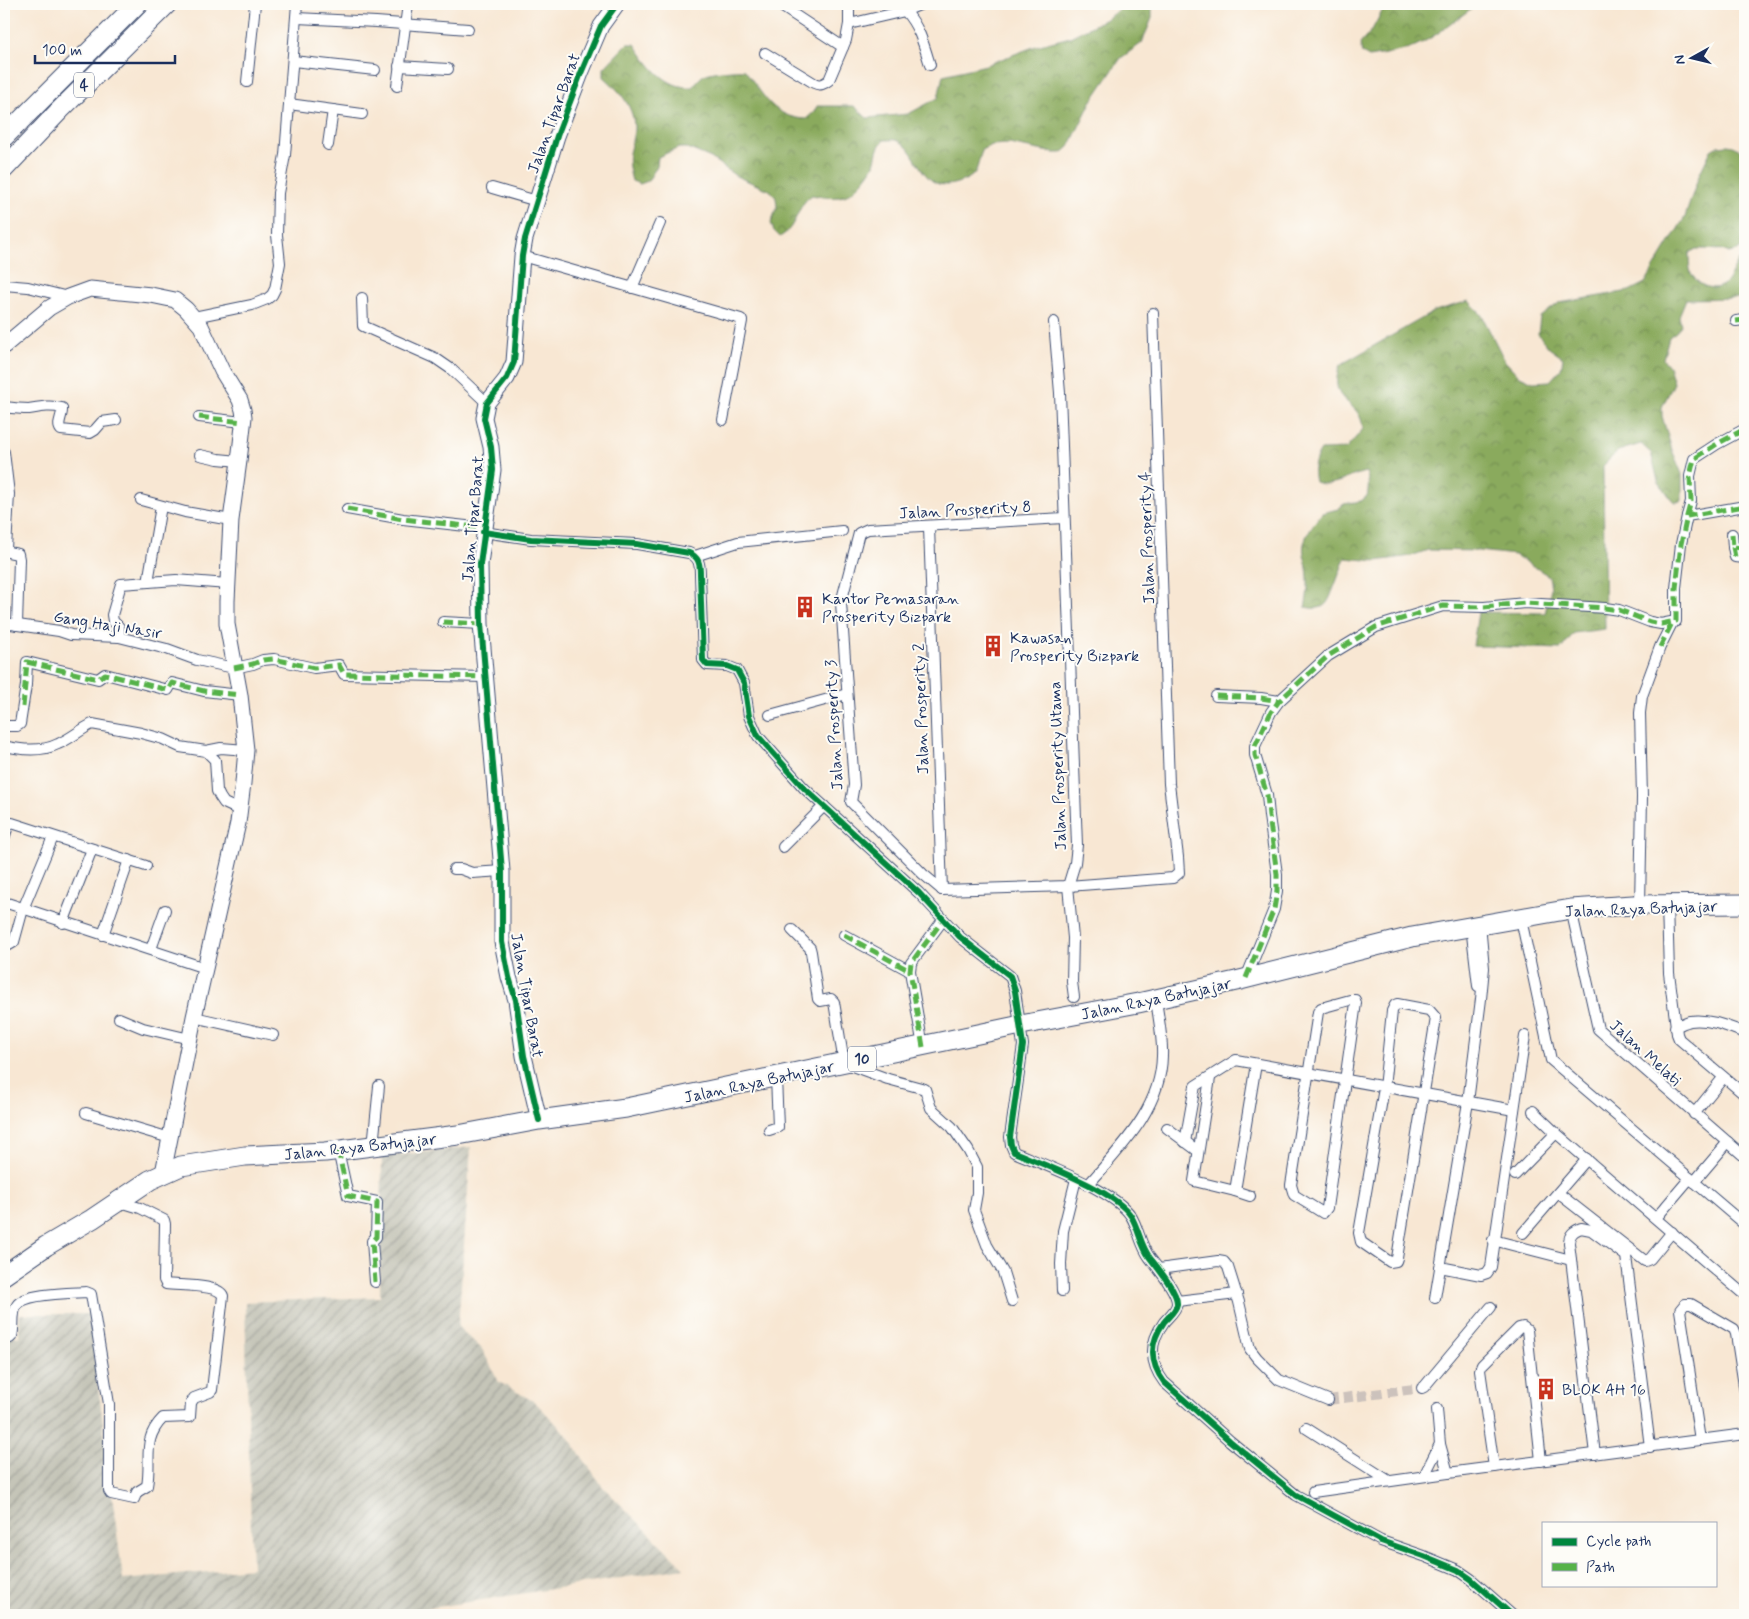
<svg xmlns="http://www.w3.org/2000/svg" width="1749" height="1619" font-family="Mynerve,sans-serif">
<defs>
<pattern id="industrial-furrows" width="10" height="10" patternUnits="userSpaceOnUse" patternTransform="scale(1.25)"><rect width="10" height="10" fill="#c5c5b8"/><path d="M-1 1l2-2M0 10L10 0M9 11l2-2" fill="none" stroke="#9fa099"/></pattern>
<pattern id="forest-crowns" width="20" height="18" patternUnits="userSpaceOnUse" patternTransform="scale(1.25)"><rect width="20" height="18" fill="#8aaa5d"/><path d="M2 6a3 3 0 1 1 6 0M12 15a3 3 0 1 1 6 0" fill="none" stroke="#708b50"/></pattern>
</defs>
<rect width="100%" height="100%" fill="#fdfcf7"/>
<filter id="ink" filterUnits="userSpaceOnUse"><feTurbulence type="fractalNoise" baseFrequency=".02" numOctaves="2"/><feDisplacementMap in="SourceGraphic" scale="10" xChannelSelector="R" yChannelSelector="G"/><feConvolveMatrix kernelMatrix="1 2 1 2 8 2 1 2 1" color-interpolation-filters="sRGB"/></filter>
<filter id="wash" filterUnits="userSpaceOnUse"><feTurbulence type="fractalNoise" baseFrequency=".0096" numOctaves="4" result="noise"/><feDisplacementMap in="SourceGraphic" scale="20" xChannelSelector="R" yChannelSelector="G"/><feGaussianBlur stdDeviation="1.12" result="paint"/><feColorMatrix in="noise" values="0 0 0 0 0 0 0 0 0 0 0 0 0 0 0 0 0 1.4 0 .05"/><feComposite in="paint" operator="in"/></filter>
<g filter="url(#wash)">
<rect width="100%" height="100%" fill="#f8e7d3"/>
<polygon fill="url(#industrial-furrows)" points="471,1147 458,1327 482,1349 499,1382 535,1402 566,1434 603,1487 684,1568 418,1610 323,1615 4,1615 4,1334 19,1337 20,1314 89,1314 123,1580 252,1568 245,1302 380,1297 382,1157"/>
<g fill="url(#forest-crowns)" stroke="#526c5e">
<path d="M1125,4H1144L1152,9V18L1142,43L1121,58L1091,102L1069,147L1062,153H1054L1009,144L992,145L983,149C979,156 979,167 974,174C969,179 963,181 957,183C921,195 919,150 899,141C894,139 889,140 884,140C876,148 877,155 874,165C870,174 853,194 844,196C833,199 822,197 812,195C796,205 798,227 780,237L774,231L771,223L777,207L776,198L771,191L736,176L711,158L687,148H679L658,157L657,166L648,181L640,184L632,181C630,173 627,161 629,153C631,145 633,138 634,130C635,108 620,91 604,77V68L627,44H635C648,64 666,89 692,87C696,83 700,77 704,75C711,71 737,69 745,70C763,94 773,118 806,119L814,112L817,106H854L867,118L908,114L938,98L943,75L986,65L1036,46L1070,37L1108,18Z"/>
<path d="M1386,4H1478C1458,17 1437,37 1415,46C1401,52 1385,54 1369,57L1362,53L1360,44L1372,30Z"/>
<path d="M1727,145C1741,146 1741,152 1745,164V246L1737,251L1729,253L1722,250L1705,249H1696L1689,253C1689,259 1689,267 1691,273C1697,285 1713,293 1724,284C1731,278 1734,267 1739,260H1745V298L1686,299L1679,316L1681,325L1676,332L1669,337L1663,359L1669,366L1674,383L1662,407V416L1672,450L1682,474V501L1676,502L1672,500L1658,481L1651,453L1641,444L1618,451L1603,466L1605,629L1574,633L1561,649L1473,646L1478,612L1545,613L1551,588L1549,576L1515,555L1479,551L1428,550L1411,556L1376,561L1345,558C1342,567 1338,576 1335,585C1328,602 1327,612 1305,607C1308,595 1309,581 1307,568C1306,559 1302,553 1304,544C1306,533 1315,522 1322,513L1338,509L1344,504L1361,501L1367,496C1369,487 1369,481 1366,472C1349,475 1334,489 1315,482C1312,470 1314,460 1321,450L1346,449L1363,429C1361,397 1326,407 1340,365L1435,311L1469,301L1481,314L1505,361L1518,375L1533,382L1550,381L1561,369L1563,358L1549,348L1538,334L1540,317L1559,303L1629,291L1645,283L1685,217L1699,175L1711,150L1718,146Z"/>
</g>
</g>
<g filter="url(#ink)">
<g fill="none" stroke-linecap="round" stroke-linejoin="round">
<polyline stroke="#ccc2bc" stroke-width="10" stroke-dasharray="10 5" stroke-linecap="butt" points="1328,1400 1422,1388"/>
<g stroke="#3c4b70" stroke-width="12">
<g id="street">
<polyline points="778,4 843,47"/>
<polyline points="905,11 922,4"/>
<polyline points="297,18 376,22 468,29"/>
<path d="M849,24L905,11C919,26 924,45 930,65"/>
<path d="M765,53L814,83C820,86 824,84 829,80L846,40L849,24V4"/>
<polyline points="293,61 375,70"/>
<polyline points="399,66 448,69"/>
<polyline points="247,82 255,4"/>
<polyline points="397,86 408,4"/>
<polyline points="289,104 362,114"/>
<polyline points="328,145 333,110"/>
<polyline points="492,188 537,201"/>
<polyline points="522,256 741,319 742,321 723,420"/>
<polyline points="4,285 28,287 68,297"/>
<polyline points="632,288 660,223"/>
<polyline points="362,298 363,326 435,358 451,369 487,403"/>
<polyline points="194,317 252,305 267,299 272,295 275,289 280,263 277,235 278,193 285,155 297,4"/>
<polyline points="1736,321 1745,320"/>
<polyline points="1054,322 1060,393 1077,845 1075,863 1068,886 1073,938 1072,982 1074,997"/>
<path d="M4,407C12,408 21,409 29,409C41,407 50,405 62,408C63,416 56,424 61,430L90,433L95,430L102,422L116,420"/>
<polyline points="199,417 243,422"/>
<polyline points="4,452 9,494 6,549 8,552 18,554 19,559 17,625"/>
<polyline points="200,455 218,459 239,461"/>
<polyline points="141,500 185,512 231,520"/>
<polyline points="347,509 403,519 484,528"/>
<polyline points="1687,516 1691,501 1690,476 1694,459 1717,444 1745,429"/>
<polyline points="929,527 942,890"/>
<path d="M483,532L531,539L637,544L689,553C699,557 700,564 700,574L703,660L707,665L727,666L737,670L744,683L749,716L758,736L804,788L919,893L960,937L1010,976L1015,991L1023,1045L1010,1137L1011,1145L1014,1152C1044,1165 1114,1190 1131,1216C1139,1229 1140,1245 1150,1258C1157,1267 1178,1292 1177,1304C1176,1311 1168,1317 1164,1322C1149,1343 1149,1362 1164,1382L1230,1441L1296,1495L1381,1541L1424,1556L1458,1570L1471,1579L1512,1615"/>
<polyline points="1732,534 1733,547 1745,548"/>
<polyline points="1733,547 1735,557 1745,558"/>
<polyline points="695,556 738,542 842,531"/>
<polyline points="148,582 161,506"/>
<polyline points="443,622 481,624"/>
<polyline points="4,623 59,631 71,635 119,637 167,649 197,660 234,668 253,664 263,660 274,659 314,668 339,665 344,674 486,677"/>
<polyline points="119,637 119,627 113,621 112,615 121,584 176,580 228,584"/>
<polyline points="1216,696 1261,698 1279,701"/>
<polyline points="770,715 847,694"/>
<polyline points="4,726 17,726 20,724 26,685 27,662 98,679 105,674 168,690 172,683 204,691 240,695"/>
<path d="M4,746C21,750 42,752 58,744C70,739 80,730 92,724L141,733L163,739L180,747L206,751L215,760L217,791L220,797L224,803L239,810"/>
<polyline points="206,751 221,748 246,750"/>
<polyline points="4,838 8,826 12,823 146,866"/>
<polyline points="783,847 824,806"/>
<polyline points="454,869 461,869 472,873 502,871"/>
<polyline points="942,890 1068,886 1173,878 1179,873 1178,857 1169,784 1153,313"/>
<polyline points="942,890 923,874 851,802 854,785 841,603 859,533 868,529 1064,518"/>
<polyline points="4,902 205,968"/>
<polyline points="1667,904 1669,973 1677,1034 1679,1039 1745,1095"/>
<polyline points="1640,905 1642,797 1640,713 1642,696 1660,647 1672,623"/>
<polyline points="1571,909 1598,1029 1745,1157"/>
<polyline points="1521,919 1551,1060 1745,1225"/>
<polyline points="63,923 92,849"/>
<polyline points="1471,926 1478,986"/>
<polyline points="792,930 810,948 811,952 818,999 820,1001 831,999 834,1002 844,1063 888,1079 925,1089 931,1108 952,1127 968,1150 977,1167 977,1193 974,1210 987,1245 1003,1272 1012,1301"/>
<polyline points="103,935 129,860"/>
<polyline points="844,935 910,971"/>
<polyline points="4,945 9,945 14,942 23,909 53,837"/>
<polyline points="151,949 165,910"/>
<polyline points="1246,978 1274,909 1277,891 1277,874 1269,816 1267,795 1255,755 1255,746 1271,712 1279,701 1328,656 1376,627 1443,606 1484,607 1525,603 1605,608 1619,610 1650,622 1661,624 1676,621 1676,588 1681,544 1687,516 1745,506"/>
<polygon points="1350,1000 1355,1000 1356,1003 1327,1208 1323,1213 1294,1195 1291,1185 1318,1012 1321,1008"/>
<polygon points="1397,1004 1429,1010 1436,1018 1397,1258 1396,1261 1390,1262 1361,1242 1359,1233 1384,1088 1392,1011 1395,1005"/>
<polyline points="194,1017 273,1035"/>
<polyline points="119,1018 143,1028 190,1039"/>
<path d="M1675,1027C1680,1025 1685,1022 1690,1021C1708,1018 1729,1027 1745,1033"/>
<polyline points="923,1047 910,971 911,963 943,920"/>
<polyline points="1210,1078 1194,1181 1235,1191 1250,1196"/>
<polyline points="1533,1111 1556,1133 1741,1292 1745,1294"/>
<polyline points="86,1113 170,1138"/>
<polyline points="1694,1114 1723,1078"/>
<polyline points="1167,1128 1198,1151"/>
<polyline points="769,1130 778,1127 776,1077"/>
<polyline points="1185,1142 1195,1086 1236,1060 1514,1110"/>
<polyline points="373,1146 379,1086"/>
<polyline points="338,1150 348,1196 377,1202 376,1237 372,1241 375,1282"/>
<polyline points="1515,1175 1556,1133"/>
<polyline points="1694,1182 1728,1142"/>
<path d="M1088,1185C1120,1148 1161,1109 1162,1056C1163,1037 1158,1017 1156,999"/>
<polyline points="1235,1191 1256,1064"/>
<polyline points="1558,1193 1645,1261 1650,1259 1672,1232"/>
<polyline points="1656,1218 1690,1178"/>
<polyline points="1523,1233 1587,1159"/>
<polyline points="1493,1240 1571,1260"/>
<polyline points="1440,1267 1481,1275 1487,1273 1491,1267 1525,1036"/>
<polyline points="1159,1269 1218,1261 1224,1262 1228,1267 1239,1302 1250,1349 1257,1358 1279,1380 1328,1400"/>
<polyline points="1062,1291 1061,1264 1063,1231 1076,1179"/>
<polyline points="1435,1298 1468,1102 1481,999 1484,968 1480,924"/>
<polyline points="1177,1301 1237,1294"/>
<path d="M4,1339L10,1338L12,1336C15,1326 11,1313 17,1305C25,1293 72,1293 86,1292L91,1294L109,1404V1491L111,1494L134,1499L137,1492L147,1486C152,1459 141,1440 163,1418L190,1417L191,1403L194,1398L210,1392L212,1390L223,1296C219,1284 178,1286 166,1284L164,1280L165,1224L164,1220L140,1208L117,1201"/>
<polyline points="1422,1388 1424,1387 1491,1307"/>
<polyline points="1437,1409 1440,1444 1448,1473"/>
<polyline points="1306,1428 1389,1481"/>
<polyline points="1700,1440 1680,1310 1685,1304 1691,1304 1734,1329 1736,1334 1745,1392"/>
<path d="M1595,1454L1569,1243C1569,1234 1574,1231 1581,1228L1591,1230L1626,1256L1650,1447"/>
<polyline points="1494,1467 1480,1370 1482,1365 1519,1328 1523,1327 1527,1330 1541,1461"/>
<polyline points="1424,1476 1440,1444"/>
<polyline points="1313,1492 1448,1473 1745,1434"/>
</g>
</g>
<g stroke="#3c4b70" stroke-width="17">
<g id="secondary">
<polyline points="4,346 49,308 68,297 90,289 151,295 175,300 186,309 201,326 222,371 240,400 243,410 244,417 239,461 231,520 227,601 227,624 240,695 246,750 243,783 238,823 194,1017 163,1173"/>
<polyline points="539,1120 524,1056 516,1000 509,977 502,942 502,871 481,624 480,564 493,470 491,447 484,418 487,403 507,378 514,362 522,256 525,239 557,136 581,73 601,26 617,4"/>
</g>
</g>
<g stroke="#3c4b70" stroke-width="21">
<g id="highway">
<polyline points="4,137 137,4"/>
<polyline points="4,169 61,109 167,4"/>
<polyline points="4,1275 46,1246 92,1219 150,1180 181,1166 245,1156 325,1152 458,1135 539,1120 626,1108 1021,1025 1138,1003 1236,981 1412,937 1571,909 1633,905 1745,904"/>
</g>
</g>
<use href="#street" stroke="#fff" stroke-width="10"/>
<use href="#secondary" stroke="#fff" stroke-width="15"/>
<use href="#highway" stroke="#fff" stroke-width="19"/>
<g stroke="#55b248" stroke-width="5" stroke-dasharray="10 5" stroke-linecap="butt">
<polyline points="1736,321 1745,320"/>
<polyline points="199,417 243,422"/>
<polyline points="347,509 403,519 484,528"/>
<polyline points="1687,516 1691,501 1690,476 1694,459 1717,444 1745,429"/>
<polyline points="1732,534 1733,547 1745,548"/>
<polyline points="1733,547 1735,557 1745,558"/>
<polyline points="443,622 481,624"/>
<polyline points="1660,647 1672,623"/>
<polyline points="234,668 253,664 263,660 274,659 314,668 339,665 344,674 486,677"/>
<polyline points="1216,696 1261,698 1279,701"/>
<polyline points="23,707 27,662 98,679 105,674 168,690 172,683 204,691 240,695"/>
<polyline points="844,935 910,971"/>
<polyline points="1246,978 1274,909 1277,891 1277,874 1269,816 1267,795 1255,755 1255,746 1271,712 1279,701 1328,656 1376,627 1443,606 1484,607 1525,603 1605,608 1619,610 1650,622 1661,624 1676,621 1676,588 1681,544 1687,516 1745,506"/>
<polyline points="923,1047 910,971 911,963 943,920 946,922"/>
<polyline points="338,1150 348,1196 377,1202 376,1237 372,1241 375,1282"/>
</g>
<g stroke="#fdfcf7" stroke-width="9">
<g id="cycleway">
<path d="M483,532L531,539L637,544L689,553C699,557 700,564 700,574L703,660L707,665L727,666L737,670L744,683L749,716L758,736L804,788L919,893L960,937L1010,976L1015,991L1023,1045L1010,1137L1011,1145L1014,1152C1044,1165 1114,1190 1131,1216C1139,1229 1140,1245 1150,1258C1157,1267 1178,1292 1177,1304C1176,1311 1168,1317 1164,1322C1149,1343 1149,1362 1164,1382L1230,1441L1296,1495L1381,1541L1424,1556L1458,1570L1471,1579L1512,1615"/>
<polyline points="539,1120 524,1056 516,1000 509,977 502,942 502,871 481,624 480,564 493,470 491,447 484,418 487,403 507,378 514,362 522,256 525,239 557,136 581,73 601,26 617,4"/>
</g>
</g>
<use href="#cycleway" stroke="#00873e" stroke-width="6"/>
</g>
</g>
<defs>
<g id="building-bare" transform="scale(1.725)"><path d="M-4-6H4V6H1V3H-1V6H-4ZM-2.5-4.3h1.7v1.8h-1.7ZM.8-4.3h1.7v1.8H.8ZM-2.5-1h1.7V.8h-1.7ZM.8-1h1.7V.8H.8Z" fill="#c8321e" stroke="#fdfcf7" stroke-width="2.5" paint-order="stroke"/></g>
</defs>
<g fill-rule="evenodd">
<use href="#building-bare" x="805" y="607"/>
<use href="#building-bare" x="993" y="646"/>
<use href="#building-bare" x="1546" y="1389"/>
</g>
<g text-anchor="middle" stroke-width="4" stroke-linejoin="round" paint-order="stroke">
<g fill="#fdfcf7" stroke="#5f6c8c" stroke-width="1">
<rect x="74" y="72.5" width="20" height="25" rx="4"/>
<rect x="848" y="1046.5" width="28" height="25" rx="4"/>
</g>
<g font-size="15" font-weight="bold" fill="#1b2f5e">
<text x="84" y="90">4</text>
<text x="862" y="1064">10</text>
</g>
<g font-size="16" fill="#1b2f5e" stroke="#fdfcf7">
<text transform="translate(553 113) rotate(-70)" y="6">Jalan Tipar Barat</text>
<text transform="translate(965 509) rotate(-3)" y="6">Jalan Prosperity 8</text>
<text transform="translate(472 519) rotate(-85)" y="6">Jalan Tipar Barat</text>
<text transform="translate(1146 538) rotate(-92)" y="6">Jalan Prosperity 4</text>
<text transform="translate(108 624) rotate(9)" y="6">Gang Haji Nasir</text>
<text transform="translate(920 709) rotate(-92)" y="6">Jalan Prosperity 2</text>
<text transform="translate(833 725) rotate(-93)" y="6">Jalan Prosperity 3</text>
<text transform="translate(1057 766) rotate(-92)" y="6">Jalan Prosperity Utama</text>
<text transform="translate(1641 908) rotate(-2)" y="6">Jalan Raya Batujajar</text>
<text transform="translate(528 995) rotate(80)" y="6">Jalan Tipar Barat</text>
<text transform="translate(1156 998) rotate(-12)" y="6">Jalan Raya Batujajar</text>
<text transform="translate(1646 1052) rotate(42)" y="6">Jalan Melati</text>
<text transform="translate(759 1081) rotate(-12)" y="6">Jalan Raya Batujajar</text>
<text transform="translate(360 1146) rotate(-6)" y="6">Jalan Raya Batujajar</text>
</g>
<g font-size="16" fill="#1b2f5e" stroke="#fdfcf7" text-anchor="start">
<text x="822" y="604">Kantor Pemasaran<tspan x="822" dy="18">Prosperity Bizpark</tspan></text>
<text x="1010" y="643">Kawasan<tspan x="1010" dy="18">Prosperity Bizpark</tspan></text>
<text x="1562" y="1395">BLOK AH 16</text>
</g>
</g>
<rect width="1749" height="1619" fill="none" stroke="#fdfcf7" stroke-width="20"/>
<rect x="1542" y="1522" width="175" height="65" fill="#fdfcf7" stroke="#a3aaba"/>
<rect x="1552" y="1538" width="25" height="8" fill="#00873e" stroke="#a3aaba"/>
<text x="1586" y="1546" font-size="15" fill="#1b2f5e">Cycle path</text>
<rect x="1552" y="1563" width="25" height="8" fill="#55b248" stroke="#a3aaba"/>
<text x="1586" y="1572" font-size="15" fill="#1b2f5e">Path</text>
<g transform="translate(1692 58) rotate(262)" stroke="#fdfcf7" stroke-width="4" paint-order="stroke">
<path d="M0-4L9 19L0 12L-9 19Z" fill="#1b2f5e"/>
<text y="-8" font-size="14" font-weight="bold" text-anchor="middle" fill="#1b2f5e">N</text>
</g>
<path d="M35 55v8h140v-8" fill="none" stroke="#1b2f5e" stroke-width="2.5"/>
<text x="42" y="55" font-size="15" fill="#1b2f5e" stroke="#fdfcf7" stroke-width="4" paint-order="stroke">100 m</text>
</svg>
